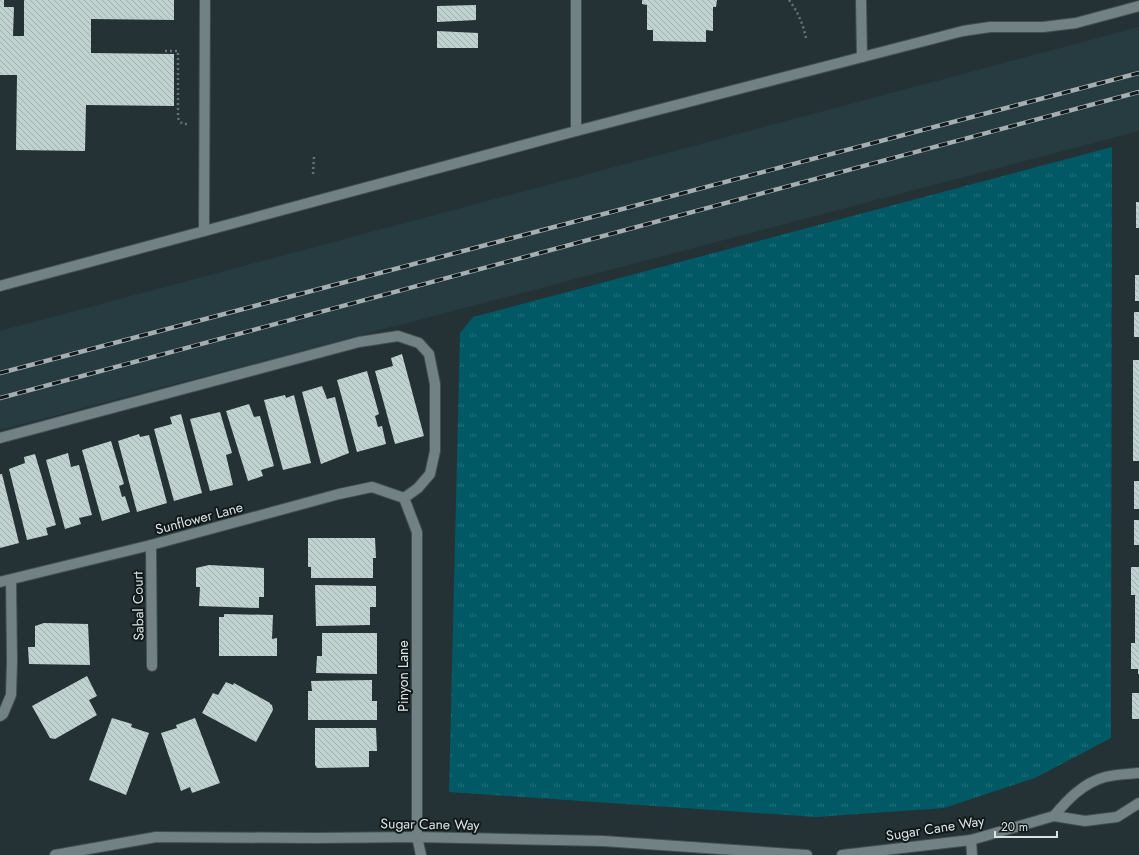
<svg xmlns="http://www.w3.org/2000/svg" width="1139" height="855" font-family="Jost,sans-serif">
<defs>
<pattern id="grass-tufts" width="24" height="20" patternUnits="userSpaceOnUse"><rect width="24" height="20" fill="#005965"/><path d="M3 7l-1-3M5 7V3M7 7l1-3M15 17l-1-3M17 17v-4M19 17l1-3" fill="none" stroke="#25717b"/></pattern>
<pattern id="building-back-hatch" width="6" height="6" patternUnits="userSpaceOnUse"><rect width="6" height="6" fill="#c0d2d0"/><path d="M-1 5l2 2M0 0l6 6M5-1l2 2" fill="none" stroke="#a0aead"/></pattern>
</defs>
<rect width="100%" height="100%" fill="#243235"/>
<polygon fill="#263c41" points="1139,27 1139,131 0,430 0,331"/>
<polygon fill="url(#grass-tufts)" points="1112,147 1111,738 1035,778 944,808 816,817 449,792 460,333 473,317"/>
<g fill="url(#building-back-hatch)">
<polygon points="0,0 4,0 4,7 14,7 13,36 24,36 24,0 174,0 174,20 91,19 91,53 174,54 174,106 86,105 85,151 16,150 17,75 0,75"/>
<polygon points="642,0 717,0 716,7 713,7 713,31 706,30 706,42 653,41 653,30 647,30 647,5 642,4"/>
<polygon points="476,5 476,20 437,22 437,6"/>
<polygon points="437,31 478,33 478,48 437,48"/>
<rect x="1136" y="202" width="3" height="26"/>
<rect x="1135" y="275" width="4" height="26"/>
<rect x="1134" y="312" width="5" height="25"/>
<polygon points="402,354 424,436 395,444 375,371 393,366 391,358"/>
<rect x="1133" y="360" width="6" height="101"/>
<polygon points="367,371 379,414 375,416 378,427 382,426 386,444 357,452 337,380"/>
<polygon points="322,386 327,399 335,397 349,453 321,464 302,392"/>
<polygon points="285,395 286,398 294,395 311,463 283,470 264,400"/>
<polygon points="249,404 254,417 260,416 274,466 261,470 263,476 248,481 226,411"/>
<polygon points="220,412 232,453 226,455 233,485 210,491 190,419"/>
<polygon points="181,414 202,493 174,501 154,429 172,424 170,417"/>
<polygon points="139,434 140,437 149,435 167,503 137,512 118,441"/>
<polygon points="111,441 124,484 119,486 122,497 125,496 130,512 102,521 82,450"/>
<polygon points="68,453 71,467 79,465 92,515 79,518 81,524 65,529 46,460"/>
<polygon points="35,454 56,525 46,528 48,535 27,540 9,469 25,463 24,457"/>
<polygon points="0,474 2,474 19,543 0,548"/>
<rect x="1134" y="481" width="5" height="28"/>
<rect x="1134" y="520" width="5" height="25"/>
<polygon points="308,538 375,538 376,558 373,558 373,578 311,578 311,567 308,567"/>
<polygon points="209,565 264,568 264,597 259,597 259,608 199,606 200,587 196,587 196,568"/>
<polygon points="1131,567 1139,567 1139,674 1138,674 1138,669 1131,669 1131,643 1135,643 1135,595 1131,595"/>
<polygon points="315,585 376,586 376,607 370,607 370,625 316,626"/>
<polygon points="224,614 273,615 272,639 277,638 277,656 219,656 219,617 224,617"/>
<polygon points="44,623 88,624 90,665 29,664 28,647 35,647 35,626"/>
<polygon points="322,633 377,633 377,674 316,673 317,656 322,656"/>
<polygon points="87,676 97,696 89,700 97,715 55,739 50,738 32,706"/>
<polygon points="372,680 372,701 377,701 377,720 308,720 308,691 312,691 311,681"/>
<polygon points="226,682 233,685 234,683 270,703 270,704 272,705 273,710 256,742 202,713 213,693 218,695"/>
<rect x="1132" y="693" width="7" height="26"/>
<polygon points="112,718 132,724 131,727 149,733 126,795 89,780"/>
<polygon points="195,718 220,783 192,793 190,787 181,791 161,733 177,728 176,725"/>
<polygon points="315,728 376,728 377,751 369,751 369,767 317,768 315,765"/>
</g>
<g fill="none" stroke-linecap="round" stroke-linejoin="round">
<g stroke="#424e50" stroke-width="12">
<g id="minor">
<polyline points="576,0 576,131"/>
<polyline points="861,0 862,57"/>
<polyline points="204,231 205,0"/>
<polyline points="0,286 576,131 963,31 990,27 1043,27 1076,23 1139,6"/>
<polyline points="0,438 359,342 398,336 419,343 429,354 435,384 435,451 430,474 418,488 404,498"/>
<polyline points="404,498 417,532 417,837 421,855"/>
<polyline points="151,545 152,666"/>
<polyline points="0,582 151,545 339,494 372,487 404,498"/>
<polyline points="0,716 3,714 11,695 12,661 11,580"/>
<path d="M1054,816C1067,800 1083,783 1105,777C1116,774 1128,774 1139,773"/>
<polyline points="971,840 972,855"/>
<polyline points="55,855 156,837 315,838 417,837 603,841 807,855"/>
<polyline points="842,855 971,840 1054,816 1085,821 1117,817 1139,803"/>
</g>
</g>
<g stroke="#677376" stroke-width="2.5" stroke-dasharray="2 3" stroke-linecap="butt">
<path d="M789,0C798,12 803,24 806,38"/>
<polyline points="165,51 178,51 178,117 179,121 183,124 189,124"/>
<polyline points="313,174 314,157"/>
</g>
<use href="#minor" stroke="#718184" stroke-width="10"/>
<g stroke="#a5afb1" stroke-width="4.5">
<g id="rail">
<polyline points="0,373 1139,73"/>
<polyline points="0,398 1139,92"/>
</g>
</g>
<use href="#rail" stroke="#12191a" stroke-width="3" stroke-dasharray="9" stroke-linecap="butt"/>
</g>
<g text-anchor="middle" stroke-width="4" stroke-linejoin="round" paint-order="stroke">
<g font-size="14" fill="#dae2e4" stroke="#12191a">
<text transform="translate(199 518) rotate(-15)" y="5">Sunflower Lane</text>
<text transform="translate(138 606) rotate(-91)" y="5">Sabal Court</text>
<text transform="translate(403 676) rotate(-90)" y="5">Pinyon Lane</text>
<text transform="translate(430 824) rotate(1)" y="5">Sugar Cane Way</text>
<text transform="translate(935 828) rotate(-9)" y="5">Sugar Cane Way</text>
</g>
</g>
<path d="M995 831v6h62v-6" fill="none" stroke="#dae2e4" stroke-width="2"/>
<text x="1001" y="831" font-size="12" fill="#dae2e4" stroke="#12191a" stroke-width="3" paint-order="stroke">20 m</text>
</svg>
